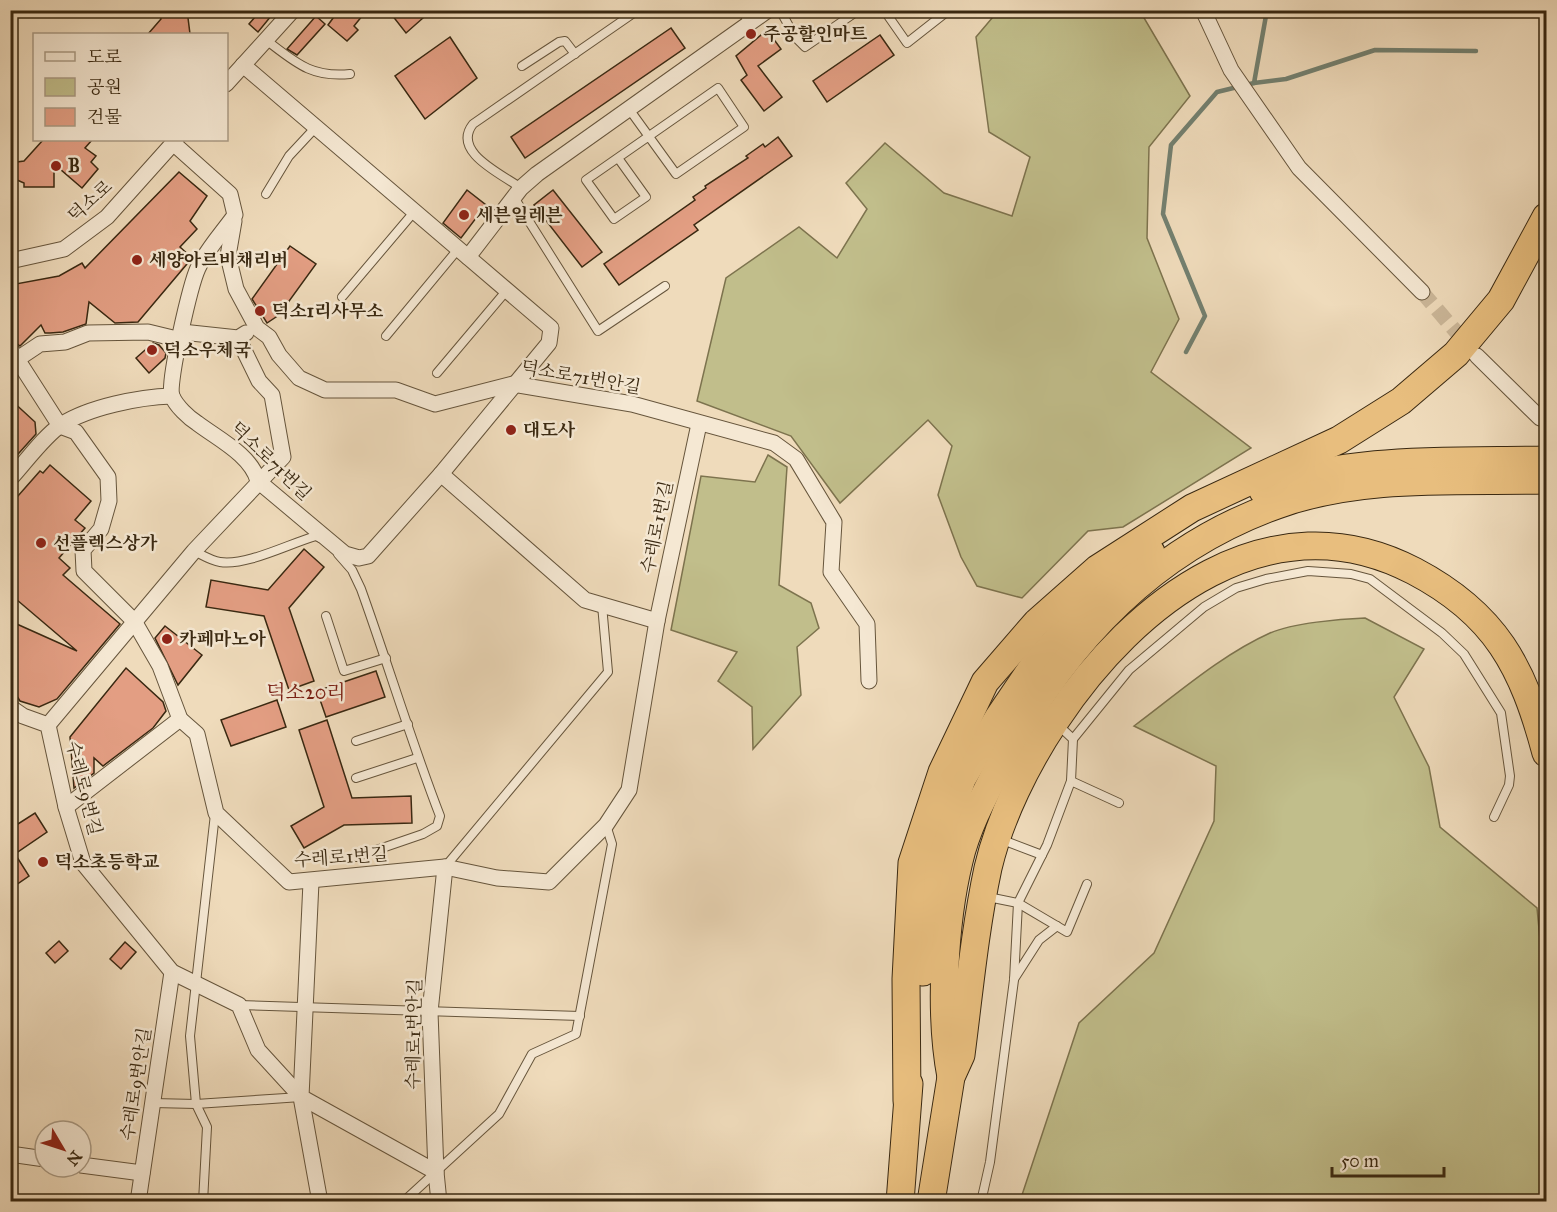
<svg xmlns="http://www.w3.org/2000/svg" width="1557" height="1212" font-family="'IM FELL Great Primer','Noto Serif KR',serif">
<rect width="100%" height="100%" fill="#efdbbb"/>
<filter id="stains"><feTurbulence type="fractalNoise" baseFrequency=".00333" numOctaves="4"/><feColorMatrix values="0 0 0 0 .2 0 0 0 0 .09 0 0 0 0 .02 0 0 0 .5 -.17"/></filter>
<radialGradient id="worn" r=".72"><stop offset=".6" stop-color="#630" stop-opacity="0"/><stop offset="1" stop-color="#630" stop-opacity=".3"/></radialGradient>
<g fill="#c1be8b" stroke="#7d734e" stroke-width="1.5">
<polygon points="998,11 1140,11 1190,96 1149,147 1147,238 1179,319 1151,372 1251,448 1123,527 1088,531 1022,598 977,586 961,557 938,495 952,446 928,420 840,503 791,436 697,401 726,278 799,227 837,258 867,209 846,183 885,143 944,193 1012,216 1030,157 989,132 976,37"/>
<polygon points="768,455 787,467 779,585 811,603 819,628 797,647 801,695 753,749 752,707 718,681 737,652 671,630 701,476 755,482"/>
<path d="M1365,618L1424,649L1394,697L1429,767L1440,827L1537,908L1546,1002L1544,1201H1020L1079,1023L1154,953L1214,821L1216,766L1134,726C1177,694 1221,655 1270,633C1293,623 1340,619 1365,618Z"/>
</g>
<g fill="none" stroke-linecap="round" stroke-linejoin="round">
<g stroke="#738070" stroke-width="4.5">
<polyline points="1267,10 1254,83 1286,79 1375,50 1476,51"/>
<polyline points="1186,352 1205,316 1163,214 1171,145 1217,92 1254,83"/>
</g>
</g>
<g fill="#e39e83" stroke="#392811" stroke-width="1.5">
<polygon points="160,10 187,10 190,34 148,34 161,19"/>
<polygon points="261,10 276,10 258,32 249,24"/>
<polygon points="339,10 367,10 354,26 358,30 347,41 328,25"/>
<polygon points="388,10 432,10 406,33"/>
<polygon points="316,16 325,24 297,55 287,49"/>
<polygon points="671,28 685,48 525,158 511,137"/>
<polygon points="767,30 781,49 758,66 782,97 764,111 741,80 747,75 736,56"/>
<polygon points="880,35 894,55 827,102 813,81"/>
<polygon points="450,37 477,78 425,119 395,76"/>
<polygon points="778,137 792,156 694,225 698,230 619,285 604,264 695,200 693,197 706,188 705,186 748,158 746,156 763,144 765,147"/>
<polygon points="43,140 92,140 85,148 96,156 91,162 98,169 82,188 54,164 54,187 24,187 24,183 17,180 17,162 24,161"/>
<polygon points="179,172 207,196 190,221 197,229 180,247 192,258 138,322 115,323 89,302 86,324 63,332 50,333 45,333 41,325 20,346 10,338 10,285 59,276 82,263 85,268"/>
<polygon points="467,190 486,205 461,238 443,223"/>
<polygon points="553,190 602,252 582,267 534,205"/>
<polygon points="290,246 316,264 279,315 267,323 252,299"/>
<polygon points="153,343 159,345 166,353 165,358 149,373 136,358"/>
<polygon points="10,399 35,422 36,434 10,463"/>
<polygon points="50,465 91,501 75,520 85,528 59,558 70,568 63,575 120,624 57,699 39,707 20,701 10,685 10,621 77,651 10,594 10,505 40,471 43,473"/>
<polygon points="304,549 324,567 289,608 314,681 289,690 264,616 206,607 211,580 268,590"/>
<polygon points="165,626 202,655 178,685 155,638"/>
<polygon points="126,668 163,702 166,711 153,728 103,766 94,758 94,773 74,788 70,737"/>
<polygon points="376,671 385,697 326,717 317,691"/>
<polygon points="277,700 286,727 231,746 221,720"/>
<polygon points="327,720 352,798 411,796 412,823 344,825 304,848 291,826 324,807 299,730"/>
<polygon points="35,813 47,832 15,854 29,876 10,889 10,829"/>
<polygon points="59,941 68,951 55,963 46,953"/>
<polygon points="125,942 136,952 121,969 110,959"/>
</g>
<g fill="none" stroke-linecap="round" stroke-linejoin="round">
<polyline stroke="#cbb799" stroke-width="15" stroke-dasharray="15 8" stroke-linecap="butt" points="1422,292 1469,347"/>
<g stroke="#66553c" stroke-width="10">
<g id="service">
<polyline points="741,10 750,23"/>
<polyline points="780,10 795,37 805,47 856,12"/>
<polyline points="884,10 907,43 949,10"/>
<polyline points="376,13 377,10"/>
<path d="M266,40C295,62 311,78 350,74"/>
<polyline points="522,66 559,42 565,41 575,54"/>
<path d="M618,158L646,197L614,219L586,180C630,149 674,119 718,88L744,127L676,174L629,109"/>
<path d="M521,188C502,174 451,152 473,124L638,10"/>
<polyline points="266,194 289,156 316,127"/>
<polyline points="515,199 598,331 665,286"/>
<polyline points="342,297 414,212"/>
<polyline points="386,336 459,248"/>
<polyline points="437,373 507,290"/>
<path d="M194,551C202,555 212,561 220,562C247,566 288,544 316,536L320,538"/>
<path d="M338,554L352,570L361,589C388,664 411,741 440,816L437,826L423,834L356,857"/>
<polyline points="326,616 344,671 386,658"/>
<polyline points="1058,725 1073,739 1071,781"/>
<polyline points="1073,739 1129,670 1204,607 1236,588 1266,579 1308,571 1351,574 1370,579 1442,633 1464,654 1501,713 1510,776 1509,785 1494,817"/>
<polyline points="356,741 408,724"/>
<polyline points="356,778 417,758"/>
<polyline points="1000,839 1042,855"/>
<polyline points="445,867 608,672 602,605"/>
<polyline points="988,897 1018,903 1067,932 1087,884"/>
<polyline points="1014,979 1039,940 1057,926"/>
<polyline points="239,1005 580,1016"/>
<polyline points="153,1103 196,1104 301,1097"/>
<polyline points="203,1202 207,1127 196,1104 190,1036 215,814"/>
<polyline points="403,1202 499,1114 532,1054 576,1034 612,844 606,825"/>
<polyline points="981,1202 990,1162 1014,980 1018,903 1047,845 1071,781 1119,803"/>
</g>
</g>
<g stroke="#66553c" stroke-width="17">
<g id="minor">
<polyline points="1203,10 1231,70 1299,168 1422,292"/>
<polyline points="226,84 293,10"/>
<path d="M173,143L230,194L235,215C223,232 207,249 198,268C191,283 167,383 172,396C176,406 189,418 197,423C218,439 251,455 258,481L345,554L359,558L368,556L441,474L549,343L551,328L243,65"/>
<polyline points="234,221 228,256 236,289 257,328 269,337 279,355 299,378 325,390 396,390 435,404 513,384 632,404 774,443 796,459 834,522 831,572 867,624 869,681"/>
<polyline points="468,257 521,188 537,174 768,10"/>
<polyline points="10,261 64,249 107,217 176,140"/>
<polyline points="182,332 238,338 246,333"/>
<polyline points="10,348 60,426 76,432 108,477 109,501 101,529 83,550 84,571 134,621 160,666 180,719 197,734 216,813 289,882 445,867 497,878 549,882 606,825 629,790 657,621 699,424"/>
<polyline points="1477,356 1540,418 1546,420"/>
<polyline points="19,358 40,344 65,342 88,333 148,332 181,340"/>
<polyline points="441,474 585,600 657,621"/>
<path d="M10,479C25,463 44,436 61,425C89,407 139,397 172,396"/>
<polyline points="10,707 23,716 48,725 66,807 83,863 172,972 239,1005 258,1050 301,1097 320,1202"/>
<polyline points="48,725 194,551 283,457 272,395 259,381 238,338"/>
<polyline points="66,807 180,719"/>
<polyline points="311,882 301,1097 436,1172"/>
<polyline points="10,1154 45,1159"/>
<polyline points="81,1165 142,1173"/>
<polyline points="138,1202 172,972"/>
<polyline points="439,1202 436,1172 430,1012 445,867"/>
</g>
</g>
<g stroke="#392811" stroke-width="29">
<g id="motorway">
<path d="M1263,491C1340,455 1462,462 1546,460"/>
<polyline points="923,972 935,874 945,825 962,779 998,718 1034,665 1090,602 1151,552"/>
<path d="M951,1077C939,1014 944,923 959,861C967,826 986,792 1002,761C1063,645 1151,550 1277,505C1362,474 1458,482 1546,480"/>
<polyline points="907,1101 906,979 912,863 942,772 985,682 1037,622 1097,569 1192,508 1339,440 1401,401 1456,354 1501,300 1546,217"/>
<polyline points="900,1202 909,1084"/>
<path d="M931,1202L951,1077L961,1055C969,993 975,929 988,868C1000,817 1027,763 1056,720C1134,602 1270,496 1414,571C1496,614 1523,667 1546,753"/>
</g>
</g>
<use href="#service" stroke="#f5e8d3" stroke-width="8"/>
<use href="#minor" stroke="#f5e8d3" stroke-width="15"/>
<use href="#motorway" stroke="#e8be7e" stroke-width="27"/>
</g>
<g fill="#8f2418" stroke="#f5e8d3" stroke-width="2">
<circle cx="751" cy="34" r="6"/>
<circle cx="56" cy="166" r="6"/>
<circle cx="464" cy="215" r="6"/>
<circle cx="137" cy="260" r="6"/>
<circle cx="260" cy="311" r="6"/>
<circle cx="152" cy="350" r="6"/>
<circle cx="511" cy="430" r="6"/>
<circle cx="41" cy="543" r="6"/>
<circle cx="167" cy="639" r="6"/>
<circle cx="43" cy="862" r="6"/>
</g>
<g text-anchor="middle" stroke-width="5" stroke-linejoin="round" paint-order="stroke">
<g font-size="18" font-weight="bold" fill="#392811" stroke="#f5e8d3" text-anchor="start">
<text x="763" y="40">주공할인마트</text>
<text x="68" y="172">B</text>
<text x="476" y="221">세븐일레븐</text>
<text x="149" y="266">세양아르비채리버</text>
<text x="272" y="317">덕소1리사무소</text>
<text x="164" y="356">덕소우체국</text>
<text x="523" y="436">대도사</text>
<text x="53" y="549">선플렉스상가</text>
<text x="179" y="645">카페마노아</text>
<text x="55" y="868">덕소초등학교</text>
</g>
<g font-size="18" fill="#392811" stroke="#f5e8d3">
<text transform="translate(90 201) rotate(-42)" y="6">덕소로</text>
<text transform="translate(581 377) rotate(10)" y="6">덕소로71번안길</text>
<text transform="translate(271 461) rotate(44)" y="6">덕소로71번길</text>
<text transform="translate(657 527) rotate(-78)" y="6">수레로1번길</text>
<text transform="translate(84 788) rotate(76)" y="6">수레로9번길</text>
<text transform="translate(341 857) rotate(-4)" y="6">수레로1번길</text>
<text transform="translate(414 1034) rotate(-89)" y="6">수레로1번안길</text>
<text transform="translate(136 1084) rotate(-81)" y="6">수레로9번안길</text>
</g>
<g font-size="20" fill="#7a1f14" stroke="#f5e8d3">
<text x="306" y="699">덕소20리</text>
</g>
</g>
<rect width="1557" height="1212" fill="none" stroke="#efdbbb" stroke-width="36"/>
<rect x="12" y="12" width="1533" height="1188" fill="none" stroke="#392811" stroke-width="3"/>
<rect x="18" y="18" width="1521" height="1176" fill="none" stroke="#392811" stroke-width="1.5"/>
<rect x="33" y="33" width="195" height="108" fill="#f5e8d3" stroke="#aa9b85" stroke-width="1.5"/>
<rect x="45" y="52" width="30" height="9" fill="#f5e8d3" stroke="#aa9b85" stroke-width="1.5"/>
<text x="87" y="63" font-size="18" fill="#392811">도로</text>
<rect x="45" y="78" width="30" height="18" fill="#c1be8b" stroke="#aa9b85" stroke-width="1.5"/>
<text x="87" y="93" font-size="18" fill="#392811">공원</text>
<rect x="45" y="108" width="30" height="18" fill="#e39e83" stroke="#aa9b85" stroke-width="1.5"/>
<text x="87" y="123" font-size="18" fill="#392811">건물</text>
<g transform="translate(63 1149) rotate(129)"><circle r="28" fill="#f5e8d3" stroke="#aa9b85" stroke-width="1.5"/>
<path d="M0-4.5L10 22L0 15L-10 22Z" fill="#8f2418"/>
<text y="-9" font-size="16" font-weight="bold" text-anchor="middle" fill="#392811">N</text>
</g>
<path d="M1332 1167v9h112v-9" fill="none" stroke="#392811" stroke-width="3"/>
<text x="1341" y="1167" font-size="18" fill="#392811" stroke="#f5e8d3" stroke-width="4.5" paint-order="stroke">50 m</text>
<rect width="100%" height="100%" filter="url(#stains)"/>
<rect width="100%" height="100%" fill="url(#worn)"/>
</svg>
